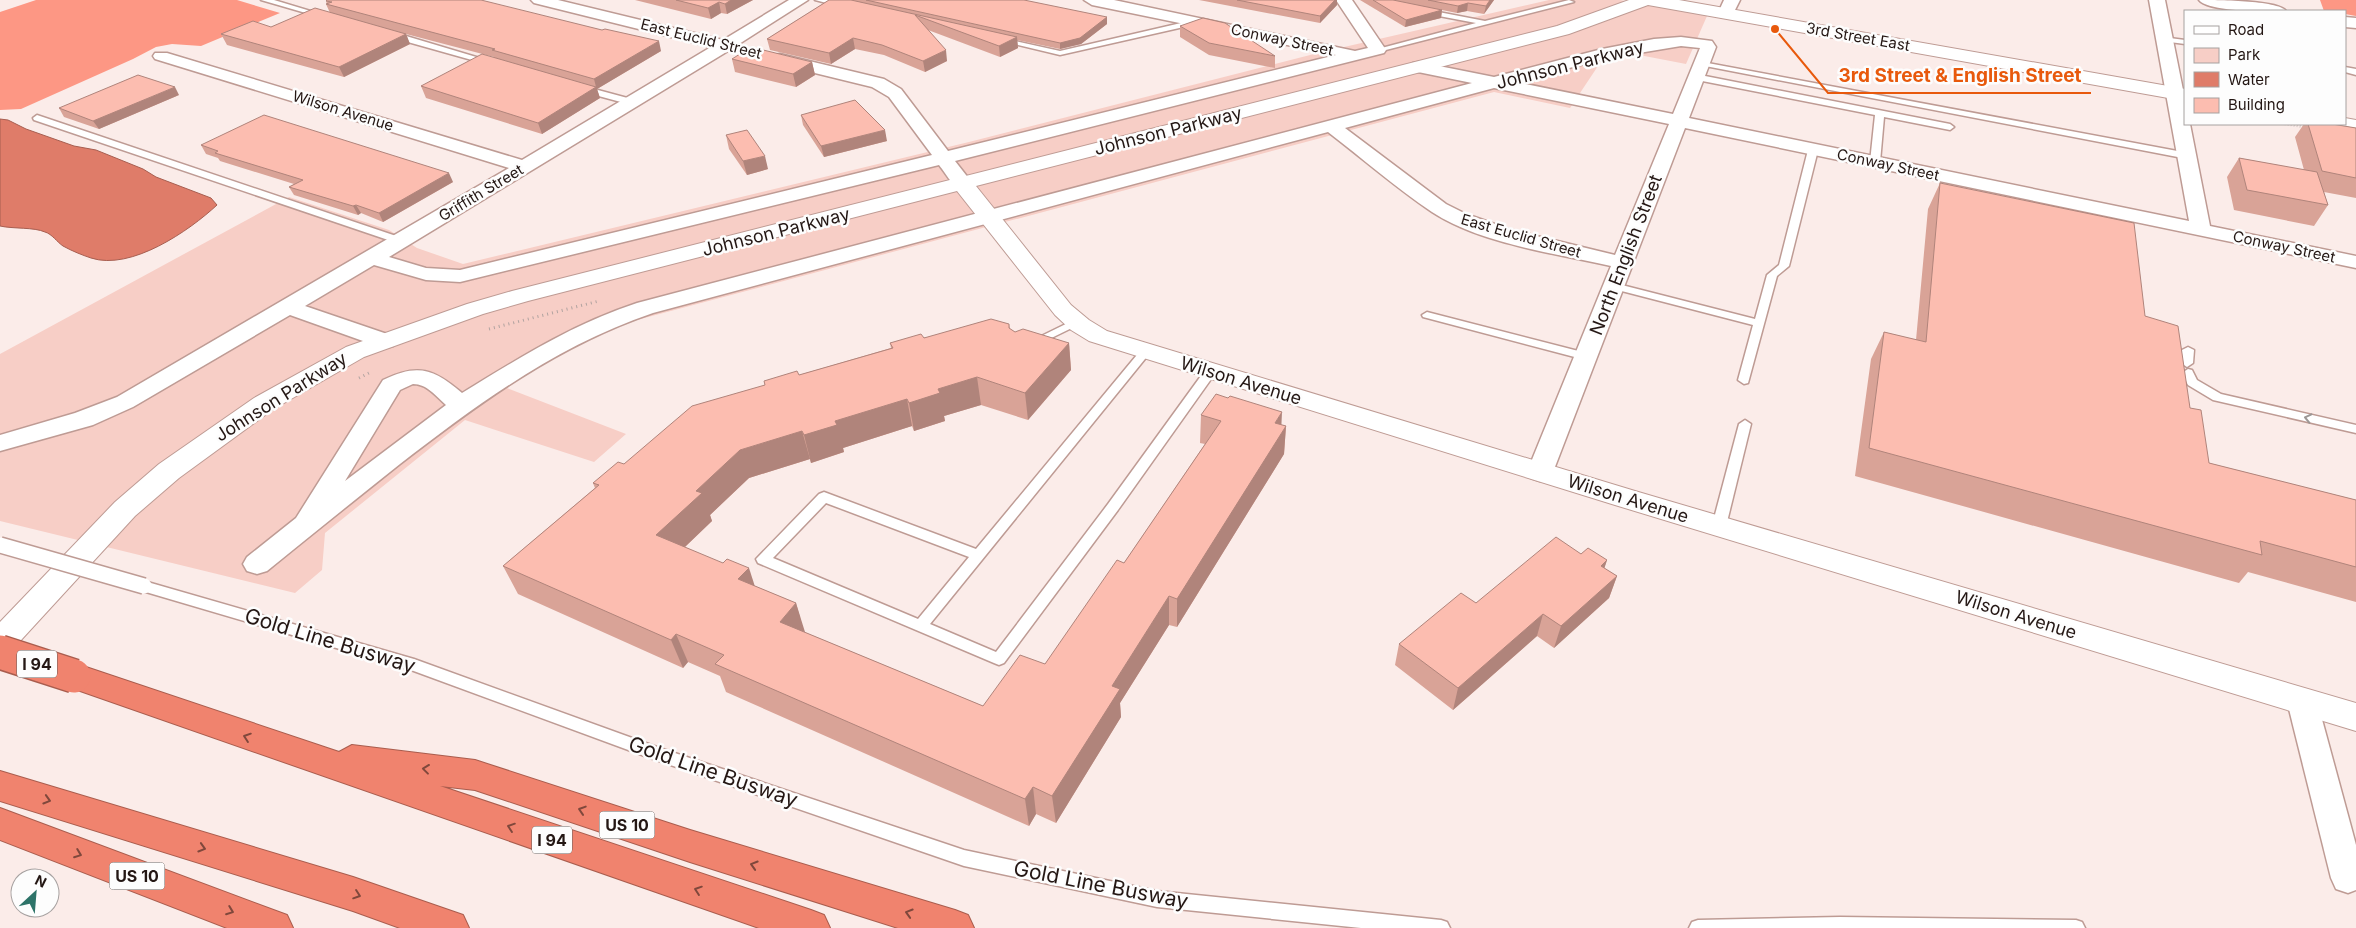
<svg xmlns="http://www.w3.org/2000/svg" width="2356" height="928" font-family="Inter,sans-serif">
<rect width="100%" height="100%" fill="#fbece9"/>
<polygon fill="#f7cec6" points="1549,0 1620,0 1707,16 1686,64 1634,54 1602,60 1570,108 1494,92 618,325 547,360 507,388 626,434 594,462 465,420 325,533 322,570 295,593 0,521 0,354 289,197 389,230 417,248 463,264 969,142 1318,53"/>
<g fill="#fd9784">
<polygon points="36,0 237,0 280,13 201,46 172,44 156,47 133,59 21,109 0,110 0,12"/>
<polygon points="2320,0 2356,0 2356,16 2345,14 2345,11 2324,11"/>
</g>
<path fill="#df7c69" stroke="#a75e50" d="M0,119L8,120L26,129L74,146L96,150L143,169L156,177L211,198L217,205C189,231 131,271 91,258C82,255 72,251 63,246C57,242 52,234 45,232C34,227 13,229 0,226Z"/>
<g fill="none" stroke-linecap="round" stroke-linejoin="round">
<g stroke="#be9b94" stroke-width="3">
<g id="lane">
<polygon points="261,0 274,0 327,16 323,18"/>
<polygon points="815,0 830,0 846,5 842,7"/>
<polygon points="1569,0 1574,2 1378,52 1374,50 1476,23 1423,13 1423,9 1485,21"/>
<polygon points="1194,20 1198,22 1197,24 1060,55 997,40 1001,38 1060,51"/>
<polygon points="390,33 396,33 493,62 486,64 390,37"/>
<polygon points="2162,37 2185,40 2185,44 2162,41"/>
<polygon points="1697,61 2188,153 2193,156 2188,159 1700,65 1696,63"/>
<polygon points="2345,67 2356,69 2356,75 2345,72"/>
<polygon points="1695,74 1950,124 1954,127 1950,130 1884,117 1880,162 1875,165 1870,162 1875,115 1692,79 1692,75"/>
<polygon points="583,86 635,100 636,102 632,105 580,91 580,87"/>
<polygon points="37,115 405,239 406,241 405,243 397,243 34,120 33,118"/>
<polygon points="1813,147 1818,150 1789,266 1777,276 1748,383 1744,384 1738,380 1753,325 1610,288 1609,286 1614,283 1755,319 1767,275 1779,265 1808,150"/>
<polygon points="1427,312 1590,354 1592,356 1586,360 1423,317 1422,315"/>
<polygon points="1076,319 1082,322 1080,324 1035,346 1027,346 1025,344"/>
<polygon points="2188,347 2194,350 2193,363 2187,367 2181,363 2182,350"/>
<path d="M1145,348L1151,352L1149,354L930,624L996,652L1108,504L1206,369H1214L1216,372L1214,375L1118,510L1004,663L999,665L994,663L758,563L756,559L819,494L824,492L976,549L1141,350ZM826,503L969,557L918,619L773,558Z"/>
<polygon points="2188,369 2192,370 2197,380 2221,394 2356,425 2356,433 2213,400 2188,385 2182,373"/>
<polygon points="1745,420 1751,424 1726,526 1724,529 1714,529 1712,526 1739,424"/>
<polygon points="144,581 414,659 657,747 964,850 1157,891 1441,920 1447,922 1450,928 1361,928 1157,907 964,866 650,758 411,670 139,590 137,586 139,582"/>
<polygon points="1840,917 2076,920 2082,922 2085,928 1689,928 1692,922 1698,920"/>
</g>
</g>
<g stroke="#be9b94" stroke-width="3">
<g id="street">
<path d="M531,0H558L723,40L789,0H808L739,44L741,47L739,50L728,51L389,257L426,268L460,270L932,155L889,97L872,87L774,63L772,59L774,55L780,54L884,79L901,89L948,151L1336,55L1092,5L1084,0H1114L1355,51L1368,48L1336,0H1352L1386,50L1384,53L955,161L973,184L970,188C954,192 948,176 939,165L460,282L426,280L374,265L305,306L393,336L396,341L393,346L385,348L377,346L290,315L133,407L93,425L0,451V435L75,413L117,397L509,168L155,59L153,56L155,53H167L522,160L711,47L534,3Z"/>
<polygon points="1724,0 1740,0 1732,16 1720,16 1718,13"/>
<path d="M2149,0H2165L2185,100V124H2190L2210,226L2356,256V268L1685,128L1553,472L1549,478L1540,481L1531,478L1527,472L1611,266C1554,253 1481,244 1432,212C1396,188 1362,158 1328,132L653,313C558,345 479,403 400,464C355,500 311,535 267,571L257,574L247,571L243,564L247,557L296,518L383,380C418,363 434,369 462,393C521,357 571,325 637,303L1472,83L1413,71L1411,67L1413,63L1419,62L1494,77L1602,49L1654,39L1681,37L1712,41L1716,47L1689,118L2189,221ZM1681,46L1700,48L1673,114L1516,82L1603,59ZM1494,88L1669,124L1615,255L1512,230L1466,214L1446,204L1345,128ZM413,384C427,384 436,396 446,405L345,481L400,390Z"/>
<path d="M2199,0C2214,0 2278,0 2286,11C2271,12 2208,12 2199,0Z"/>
<polygon points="2345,17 2356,18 2356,28 2345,27"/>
<polygon points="2302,689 2313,692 2317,701 2356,845 2356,890 2348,893 2336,889 2331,878 2287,701 2291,692"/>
</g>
</g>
<g stroke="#be9b94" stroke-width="2">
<g id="secondary">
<polygon points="1629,0 1679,0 2185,89 2185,101 1648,5 1569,34 976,186 1071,305 1089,320 1107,331 1635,491 2356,703 2356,731 1615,505 1089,341 1071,330 1055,315 957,191 528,301 483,314 364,357 272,410 179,478 135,516 11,651 0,654 0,622 115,502 159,464 254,398 346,347 467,304 512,291 1557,26"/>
<polygon points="2345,118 2356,120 2356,132 2336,128 2333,124 2345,124"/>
</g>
</g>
<g stroke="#a95d4e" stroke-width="2">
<g id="highway">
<polygon points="74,663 339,752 352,745 475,760 690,830 955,910 968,915 974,928 898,928 690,862 475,790 440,786 811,910 824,915 830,928 759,928 63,685 58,676 63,667"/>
<polygon points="0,771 353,877 463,915 469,928 400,928 353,911 0,801"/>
<polygon points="0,808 287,915 293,928 227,928 0,840"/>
</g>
</g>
<polyline stroke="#b1a3a0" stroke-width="2.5" stroke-dasharray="0.5 2.5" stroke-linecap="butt" points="2285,124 2304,127"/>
<g stroke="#b1a3a0" stroke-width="3" stroke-dasharray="1 4" stroke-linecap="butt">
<polyline points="489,329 599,301"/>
<polyline points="359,378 371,372"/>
</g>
<use href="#lane" fill="#fff" fill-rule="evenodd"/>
<use href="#street" fill="#fff" fill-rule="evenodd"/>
<use href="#secondary" fill="#fff" fill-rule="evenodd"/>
<use href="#highway" fill="#f0836e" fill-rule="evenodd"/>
<g stroke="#be9b94" stroke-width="18" stroke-linecap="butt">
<polyline id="lane-bridge" points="0,545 144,586"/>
</g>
<g stroke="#a95d4e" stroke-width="36" stroke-linecap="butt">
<polyline id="highway-bridge" points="0,652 74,676"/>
</g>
<use href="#lane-bridge" stroke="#fff" stroke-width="15"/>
<use href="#highway-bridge" stroke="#f0836e" stroke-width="33"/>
</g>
<g fill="#d9a397">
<polygon points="635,0 753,0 727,14 721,13 711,19"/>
<polygon points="829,0 1024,0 1107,24 1081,44 1060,49 1017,40 1018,48 1000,57 928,30 947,61 925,72 884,55 855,49 831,64 770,50 767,39"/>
<polygon points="1199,0 1337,0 1337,5 1320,23"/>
<polygon points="1360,0 1494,0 1484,14 1467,11 1457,13 1442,10 1441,18 1405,27"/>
<polygon points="326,1 661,51 597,89 600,98 542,134 426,98 421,86 494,58 494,57 406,34 410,44 344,77 227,45 221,34 271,27 330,13 326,4 327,4"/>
<polygon points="1180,26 1275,56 1275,68 1209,55 1180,37"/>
<polygon points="732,59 812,62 815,75 796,87 735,72"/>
<polygon points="179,95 99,129 64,117 59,108"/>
<polygon points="801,115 887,141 824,157 803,125"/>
<polygon points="2304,124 2332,124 2356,128 2356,198 2324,192 2328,205 2314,226 2234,210 2227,177 2239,158 2304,170 2295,137"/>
<polygon points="726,135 768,169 747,175 729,149"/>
<polygon points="201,145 453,182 383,222 361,213 358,215 294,195 289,187 294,184 220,161 218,158 206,154"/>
<polygon points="1940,183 2145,316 2190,408 2209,463 2356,500 2356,602 2248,572 2239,583 1855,476 1871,359 1884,332 1916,340 1928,209"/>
<polygon points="1009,324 1010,329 1015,332 1069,343 1071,370 1028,420 981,405 944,416 945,421 914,431 912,426 843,448 844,452 811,463 810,459 749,478 710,515 712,521 685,547 755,586 796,603 804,632 983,706 1045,664 1124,563 1205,444 1200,443 1201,415 1281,425 1286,426 1284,454 1177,627 1169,625 1120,703 1121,717 1056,823 1036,814 1029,826 726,692 720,676 688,662 683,668 518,594 503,566 595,488 593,483 624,464 799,375 891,348 890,343"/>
<polygon points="1581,554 1607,560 1604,568 1617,576 1609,598 1554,648 1537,636 1453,710 1395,665 1399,644 1476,603"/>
</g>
<g fill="#b0847b">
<polygon points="731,0 753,0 727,14 725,4"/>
<polygon points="1335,0 1337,0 1337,5 1320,23 1320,16"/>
<polygon points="1490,0 1494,0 1484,14 1486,6"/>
<polygon points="719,2 721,13 711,19 708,8"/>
<polygon points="1468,3 1467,11 1457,13 1458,6"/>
<polygon points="1442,10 1441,18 1405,27 1406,20"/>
<polygon points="1107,17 1107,24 1081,44 1060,49 1060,43"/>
<polygon points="406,34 410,44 344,77 339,67"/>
<polygon points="1017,37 1018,48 1000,57 999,46"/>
<polygon points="853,38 855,49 831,64 829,53"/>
<polygon points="659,41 661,51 597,89 600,98 542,134 538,123 596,87 594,79"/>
<polygon points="946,50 947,61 925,72 923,61"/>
<polygon points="812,62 815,75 796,87 793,74"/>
<polygon points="175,87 179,95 99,129 93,121"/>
<polygon points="885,130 887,141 824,157 821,146"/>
<polygon points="765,156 768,169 747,175 743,161"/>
<polygon points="449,173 453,182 383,222 379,213"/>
<polygon points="356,205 361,213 358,215 353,206"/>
<polygon points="1069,343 1071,370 1028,420 1025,393"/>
<polygon points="977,377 981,405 944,416 945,421 914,431 909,403 938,389"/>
<polygon points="907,399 912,426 843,448 844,452 811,463 804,435 835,421"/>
<polygon points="1282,412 1281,434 1286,426 1284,454 1177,627 1177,599 1275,423"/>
<polygon points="802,431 810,459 749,478 710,515 712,521 667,564 656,535 696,491 740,450"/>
<polygon points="1607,560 1600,582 1601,566"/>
<polygon points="749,568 758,596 738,579"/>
<polygon points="1617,576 1609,598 1554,648 1561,626"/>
<polygon points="1169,596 1169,625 1120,703 1121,717 1056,823 1052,796 1112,686"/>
<polygon points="796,603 805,632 789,650 780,622"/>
<polygon points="1543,614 1537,636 1453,710 1458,688"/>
<polygon points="676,634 688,662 683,668 671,640"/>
<polygon points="1033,787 1036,814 1029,826 1025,799"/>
</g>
<g fill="#fcbdb0" stroke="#b0847b">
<polygon points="327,0 481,0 602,30 605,29 659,41 594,79 492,50 495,49 326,4 332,2 326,1"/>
<polygon points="676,0 731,0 725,4 719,2 708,8"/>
<polygon points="829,0 851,0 1017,37 999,46 915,15 946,50 923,61 882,45 853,38 829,53 767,39"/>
<polygon points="866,0 1024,0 1107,17 1080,38 1060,43"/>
<polygon points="1237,0 1335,0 1320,16"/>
<polygon points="1373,0 1393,0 1442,10 1406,20"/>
<polygon points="1428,0 1490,0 1486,6 1468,3 1458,6"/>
<polygon points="315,8 406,34 339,67 221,34 253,21 271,27"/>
<polygon points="1203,18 1225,23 1275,56 1209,43 1180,26"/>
<polygon points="751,47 812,62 793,74 732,59"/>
<polygon points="482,54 596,87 538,123 421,86"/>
<polygon points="138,75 175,87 93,121 59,108"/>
<polygon points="855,100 885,130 821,146 801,115"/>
<polygon points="264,115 449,173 379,213 356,205 353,206 289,187 303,180 215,153 218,151 201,145"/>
<polygon points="2308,124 2332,124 2356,128 2356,178 2322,171"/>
<polygon points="747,130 765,156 743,161 726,135"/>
<polygon points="2239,158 2317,172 2328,205 2247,190"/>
<polygon points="1940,183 2134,223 2145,316 2178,326 2190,408 2201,410 2209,463 2356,500 2356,567 2260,541 2262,555 1869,448 1884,332 1926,342"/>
<polygon points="991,319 1009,324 1009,328 1015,332 1023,329 1069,343 1025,393 977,377 938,389 940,393 909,403 907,399 835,421 837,425 804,435 802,431 740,450 696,491 702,493 656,535 723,563 727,559 749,568 738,579 796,603 780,622 983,706 1020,655 1045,664 1117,560 1124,563 1221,421 1201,415 1216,394 1228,398 1230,396 1282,412 1275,423 1286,426 1177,599 1169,596 1112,686 1120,689 1052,796 1033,787 1025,799 715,664 724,655 676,634 671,640 503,566 599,485 593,483 618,462 624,464 692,406 765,385 764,381 797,371 799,375 893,348 890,343 921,334 924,338"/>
<polygon points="1556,537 1581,554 1588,548 1607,560 1601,566 1617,576 1561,626 1543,614 1458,688 1399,644 1461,593 1476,603"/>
</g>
<defs><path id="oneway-chevron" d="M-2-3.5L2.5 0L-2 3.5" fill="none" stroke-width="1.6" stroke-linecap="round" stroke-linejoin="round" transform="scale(1.25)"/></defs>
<use stroke="#9c9795" href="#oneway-chevron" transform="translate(2308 418) rotate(-167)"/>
<g stroke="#80483c">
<use href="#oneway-chevron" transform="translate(247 737) rotate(-161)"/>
<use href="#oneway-chevron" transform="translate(426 769) rotate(-173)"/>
<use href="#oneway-chevron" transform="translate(47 800) rotate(17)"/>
<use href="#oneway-chevron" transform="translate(582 810) rotate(-162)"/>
<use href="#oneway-chevron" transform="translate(511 827) rotate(-161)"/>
<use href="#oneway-chevron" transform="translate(202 848) rotate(17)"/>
<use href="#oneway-chevron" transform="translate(78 854) rotate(21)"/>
<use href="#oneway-chevron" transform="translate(754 865) rotate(-163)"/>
<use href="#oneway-chevron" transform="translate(698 890) rotate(-161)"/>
<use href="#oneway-chevron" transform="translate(357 895) rotate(19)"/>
<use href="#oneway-chevron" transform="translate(230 911) rotate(21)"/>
<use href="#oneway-chevron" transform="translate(909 913) rotate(-163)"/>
</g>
<g text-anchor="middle" stroke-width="5" stroke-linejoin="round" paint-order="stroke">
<g font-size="15" fill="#241714" stroke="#fdfdfd">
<text transform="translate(1858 37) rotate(10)" y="5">3rd Street East</text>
<text transform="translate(701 39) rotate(14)" y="5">East Euclid Street</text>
<text transform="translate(1282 40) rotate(12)" y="5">Conway Street</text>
<text transform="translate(343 111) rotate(17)" y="5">Wilson Avenue</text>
<text transform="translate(1888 165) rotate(12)" y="5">Conway Street</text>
<text transform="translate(481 193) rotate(-31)" y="5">Griffith Street</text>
<text transform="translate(1521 236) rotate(16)" y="5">East Euclid Street</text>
<text transform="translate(2284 247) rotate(12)" y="5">Conway Street</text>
</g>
<g fill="#fdfdfd" stroke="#655c5a" stroke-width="1">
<rect x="17" y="650.5" width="40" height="27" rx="4"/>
<rect x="599.5" y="811.5" width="55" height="27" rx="4"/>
<rect x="532" y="826.5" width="40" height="27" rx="4"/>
<rect x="109.5" y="862.5" width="55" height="27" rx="4"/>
</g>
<g font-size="16" font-weight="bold" fill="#241714">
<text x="37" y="670">I 94</text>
<text x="627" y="831">US 10</text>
<text x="552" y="846">I 94</text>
<text x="137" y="882">US 10</text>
</g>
<g font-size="18" fill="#241714" stroke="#fdfdfd">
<text transform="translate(1570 65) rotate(-14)" y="6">Johnson Parkway</text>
<text transform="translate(1168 131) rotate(-14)" y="6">Johnson Parkway</text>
<text transform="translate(776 232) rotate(-14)" y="6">Johnson Parkway</text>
<text transform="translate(1626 255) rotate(-69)" y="6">North English Street</text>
<text transform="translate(1241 381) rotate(17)" y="6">Wilson Avenue</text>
<text transform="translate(281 397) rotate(-32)" y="6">Johnson Parkway</text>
<text transform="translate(1628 499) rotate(17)" y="6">Wilson Avenue</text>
<text transform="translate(2016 615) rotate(17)" y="6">Wilson Avenue</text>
</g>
<g font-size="21" fill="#241714" stroke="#fdfdfd">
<text transform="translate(330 641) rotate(17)" y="7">Gold Line Busway</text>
<text transform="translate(713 772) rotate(19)" y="7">Gold Line Busway</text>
<text transform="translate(1101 885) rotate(11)" y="7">Gold Line Busway</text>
</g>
</g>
<path fill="none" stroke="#e8590c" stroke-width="2" d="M1775 29L1828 93H2091"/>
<circle fill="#e8590c" stroke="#fdfdfd" stroke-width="2" cx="1775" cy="29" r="5"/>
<g font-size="19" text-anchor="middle" font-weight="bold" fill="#e8590c" stroke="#fdfdfd" stroke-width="5" stroke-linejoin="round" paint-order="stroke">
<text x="1960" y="82">3rd Street &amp; English Street</text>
</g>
<rect x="2184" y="10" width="162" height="115" fill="#fdfdfd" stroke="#a6a1a0"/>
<rect x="2194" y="26" width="25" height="8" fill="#ffffff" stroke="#a6a1a0"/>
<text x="2228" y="35" font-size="15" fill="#241714">Road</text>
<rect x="2194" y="48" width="25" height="15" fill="#f7cec6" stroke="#a6a1a0"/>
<text x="2228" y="60" font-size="15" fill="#241714">Park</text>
<rect x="2194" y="72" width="25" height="15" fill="#df7c69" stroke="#a6a1a0"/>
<text x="2228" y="85" font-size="15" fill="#241714">Water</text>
<rect x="2194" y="98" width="25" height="15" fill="#fcbdb0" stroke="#a6a1a0"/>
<text x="2228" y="110" font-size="15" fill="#241714">Building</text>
<g transform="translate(35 893) rotate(26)"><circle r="24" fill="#fdfdfd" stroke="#a6a1a0"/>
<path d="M0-4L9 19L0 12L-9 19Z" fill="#2d7368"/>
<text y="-8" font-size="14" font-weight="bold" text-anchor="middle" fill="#241714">N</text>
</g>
</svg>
